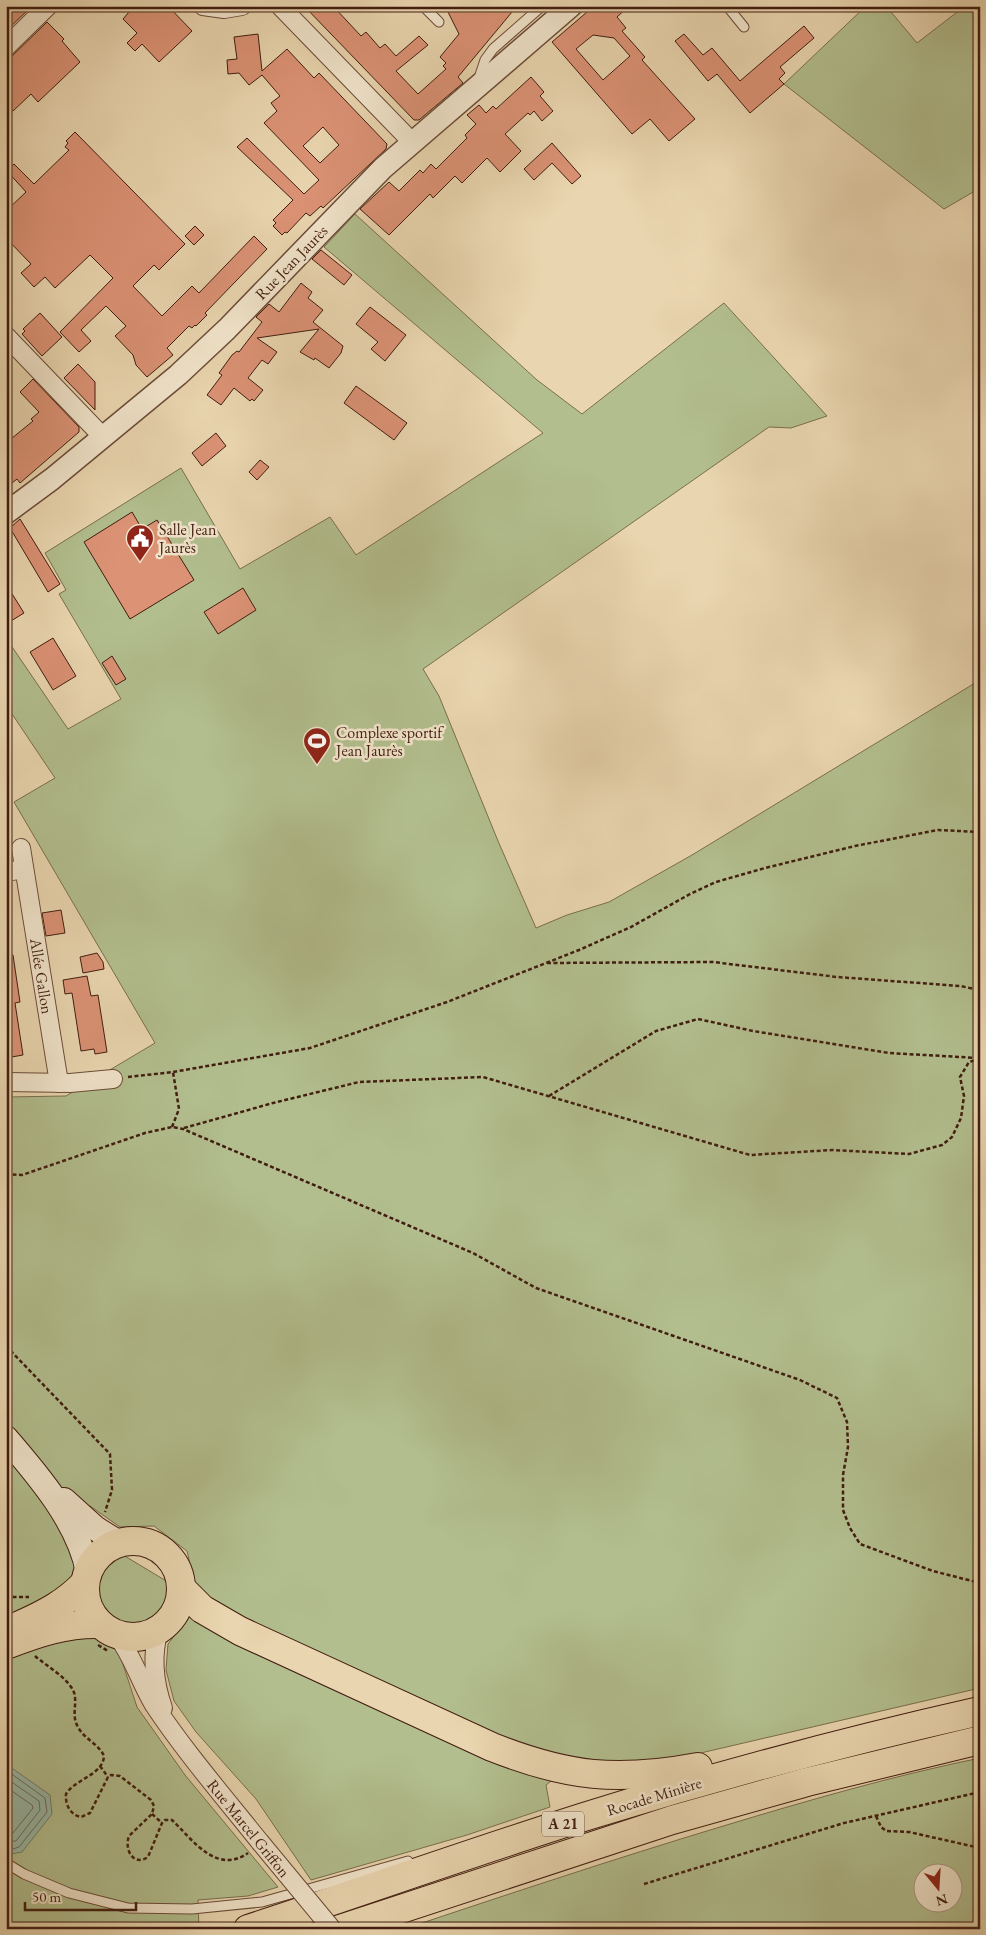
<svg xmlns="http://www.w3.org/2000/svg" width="986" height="1935" font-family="'EB Garamond',serif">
<rect width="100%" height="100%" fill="#e9d5af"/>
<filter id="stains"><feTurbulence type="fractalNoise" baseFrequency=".004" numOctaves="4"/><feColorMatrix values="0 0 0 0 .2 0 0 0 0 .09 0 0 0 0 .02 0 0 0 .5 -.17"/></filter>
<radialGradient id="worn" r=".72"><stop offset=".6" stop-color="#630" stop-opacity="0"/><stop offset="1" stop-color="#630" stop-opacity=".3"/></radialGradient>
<g fill="#b2be8e" stroke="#7a6e4e" fill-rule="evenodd">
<polygon points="866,6 886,6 917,43 965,6 980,6 980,188 944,209 784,84"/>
<polygon points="355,214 537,380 582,414 724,303 827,416 791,428 769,427 423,669 439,696 498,841 536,928 567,915 609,902 692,855 980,680 980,1688 662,1762 575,1763 546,1785 550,1807 467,1835 311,1880 256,1799 196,1732 174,1701 166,1670 168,1644 184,1623 196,1589 187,1551 154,1526 120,1527 90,1506 65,1535 78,1567 71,1585 28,1609 6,1617 6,1097 66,1096 155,1043 14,802 55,778 6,705 6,638 68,729 121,699 59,594 66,590 45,553 181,468 240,569 330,517 356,555 543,433 324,247"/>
<path d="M123,1555L168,1582C170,1596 167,1608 156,1617C116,1652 66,1578 123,1555Z"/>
<polygon points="104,1635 117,1646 137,1707 185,1775 278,1887 248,1896 198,1900 199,1929 6,1929 6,1654 46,1639"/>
<path d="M980,1758V1929H404C509,1894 614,1859 720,1827C806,1801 892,1776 980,1758ZM924,1872H954V1902H924Z"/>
</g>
<polygon fill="#98b9a7" stroke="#757b6a" points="6,1764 50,1795 52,1814 22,1852 11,1854 6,1851"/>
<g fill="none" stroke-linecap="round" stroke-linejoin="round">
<g stroke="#6c6b5b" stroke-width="1">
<polyline points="6,1770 45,1798 47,1812 19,1847 13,1849 6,1847"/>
<polyline points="6,1778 39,1801 40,1810 16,1841 6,1841"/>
<polyline points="6,1787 32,1805 33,1808 13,1833 6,1834"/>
</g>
</g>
<g fill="#db9275" stroke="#411d0f" fill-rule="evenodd">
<polygon points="6,6 32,6 6,31"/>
<polygon points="134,6 168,6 192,31 159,62 142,44 135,51 127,43 137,33 123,19"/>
<polygon points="304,6 333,6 361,36 366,32 380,48 385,44 396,56 419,36 428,45 396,71 418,94 446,69 443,66 446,63 440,57 459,34 445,6 517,6 458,77 463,83 419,120 414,120"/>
<path d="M594,6H629L617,17L626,28L622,31L645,57L642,60L695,119L669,141L650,119L632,134L552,42ZM593,35L614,38L630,56L603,80L576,49Z"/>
<polygon points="47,22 64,39 62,41 80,62 38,102 31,94 13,111 6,104 6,62"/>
<polygon points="804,26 814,38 780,67 785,73 779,79 784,84 750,113 717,74 708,81 675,41 684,34 703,55 712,48 740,81"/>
<path d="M258,34L262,71L287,49L314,78L319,73L387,144L386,149L323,208L321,206L310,216L306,213L287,233L285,232L282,235L273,226L276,223L273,220L293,200L237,147L247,138L304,194L319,180L264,123L277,111L271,103L280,96L262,75L249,85L239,73L228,74L227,60L237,59L234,37ZM323,127L339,145L320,163L303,146Z"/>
<polygon points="531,77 544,92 540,96 553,111 542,121 534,111 530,115 528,113 505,134 521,151 500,172 487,158 462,183 455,176 433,198 430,194 389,235 360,209 389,182 399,191 420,170 423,173 431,164 436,169 467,138 465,135 476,124 467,115 479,105 486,113 493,106 496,109"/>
<polygon points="75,132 185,244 159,270 154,265 133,286 162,316 192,286 199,293 254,236 267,249 205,313 207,315 196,326 195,325 192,328 189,326 167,348 173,355 147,377 136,365 133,355 115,336 126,326 106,306 81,330 91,341 79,352 60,332 113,278 90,255 55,288 45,277 34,287 21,273 31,264 6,238 6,211 26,192 7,171 14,164 34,184 69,150 65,147 68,143 66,141"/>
<polygon points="552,143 581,176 572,184 552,163 534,180 524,169"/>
<polygon points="195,226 204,235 194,245 185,236"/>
<polygon points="321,250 352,275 344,285 312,259"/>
<polygon points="301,283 312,292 308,298 323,310 313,322 343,346 341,353 329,368 315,358 314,360 300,352 319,329 257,338 277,352 268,364 262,360 248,378 263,390 254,401 252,399 250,401 234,388 221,405 207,395 222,375 219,373 232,355 237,351 239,352 262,322 256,317 269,304 279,312"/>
<polygon points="370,307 406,335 385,361 371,349 378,342 356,324"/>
<polygon points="40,313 62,337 42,356 22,334 25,331 23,329"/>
<polygon points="78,364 95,382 95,410 64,378"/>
<polygon points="33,379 79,427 79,432 20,483 17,479 6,488 6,443 33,421 31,419 39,412 20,392"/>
<polygon points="356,386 407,423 394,440 344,403"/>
<polygon points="216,433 226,446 202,466 192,453"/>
<polygon points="260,460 269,467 257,480 249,472"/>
<polygon points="132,512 142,529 157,520 194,580 130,619 84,542"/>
<polygon points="20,519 60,584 48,592 10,528"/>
<polygon points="6,584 24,613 6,624"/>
<polygon points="243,588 256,610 218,634 204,612"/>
<polygon points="53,638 76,676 53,690 30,652"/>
<polygon points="112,656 126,679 116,685 102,663"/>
<polygon points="61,910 65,933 46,936 42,913"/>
<polygon points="97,953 103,962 104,969 83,973 80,957"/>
<polygon points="13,955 20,1002 15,1003 23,1055 6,1058 6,956"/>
<polygon points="87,976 91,996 98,995 107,1052 95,1054 94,1049 81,1051 72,993 65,994 63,980"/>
</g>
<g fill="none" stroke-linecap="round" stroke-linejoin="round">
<g stroke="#6b4b37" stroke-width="11">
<g id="service">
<polyline points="423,6 439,22"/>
<polyline points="727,6 744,27"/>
<polyline points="479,78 485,60 493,49 542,6"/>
<polyline points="6,1863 24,1874 69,1893 128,1908 192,1909 262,1902 408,1861"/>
</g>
</g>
<g stroke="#6b4b37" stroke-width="20">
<g id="minor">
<polyline points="203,6 224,9 242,6"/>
<polyline points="280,6 412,142"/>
<polyline points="6,47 48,6"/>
<polyline points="6,336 103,437"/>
<polyline points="21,848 59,1083"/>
<polyline points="6,872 24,869"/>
<polyline points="6,1082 70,1083 113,1079"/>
<path d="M159,1630C151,1656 154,1682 163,1708"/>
<path d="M116,1634C133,1656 140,1682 154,1705C186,1753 224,1797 260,1842"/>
</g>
</g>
<g stroke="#6b4b37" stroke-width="24">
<polyline id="tertiary" points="6,513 52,479 178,375 227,329 383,168 571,6"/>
</g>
<g stroke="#411d0f" stroke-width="26">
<g id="secondary">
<path d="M6,1438C38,1475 79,1523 88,1572"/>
<polyline points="64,1500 95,1528 119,1543"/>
</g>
</g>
<g stroke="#411d0f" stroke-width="30">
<g id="primary">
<circle cx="133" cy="1589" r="48"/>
<path d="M20,1625C45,1614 66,1603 85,1583"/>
<path d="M6,1645C37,1633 66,1623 100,1624"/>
</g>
</g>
<g stroke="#411d0f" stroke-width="30">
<g id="motorway">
<path d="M181,1588L202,1609L240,1631L492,1747C568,1777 617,1782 698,1767"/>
<path d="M248,1929C361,1892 473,1852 587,1816C716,1776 847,1741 980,1711"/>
<polyline points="340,1929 672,1820 807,1782 980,1740"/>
</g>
</g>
<g stroke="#411d0f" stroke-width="2.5" stroke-dasharray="4 2.5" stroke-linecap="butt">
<polyline points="547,963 713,962 837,977 960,986 980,990"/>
<polyline points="128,1077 173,1072 310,1048 447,1002 579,950 631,927 690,894 716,882 765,868 855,846 938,830 980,832"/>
<polyline points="549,1096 656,1031 698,1019 753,1031 889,1053 978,1058"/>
<polyline points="172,1127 179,1109 173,1072"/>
<polyline points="184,1128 273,1103 359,1082 483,1077 750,1155 832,1150 909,1154 942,1145 952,1137 961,1118 964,1096 960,1077 969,1062 980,1059"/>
<polyline points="6,1174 22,1175 145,1133 172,1127 183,1129 473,1253 536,1288 800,1380 837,1398 847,1422 848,1447 843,1475 843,1510 850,1528 860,1544 933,1571 980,1583"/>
<polyline points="6,1346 110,1454 112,1490 105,1512"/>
<polyline points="6,1597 29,1597"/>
<polyline points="98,1645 108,1651"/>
<path d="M35,1656C46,1666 74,1681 75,1697C76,1708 72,1717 78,1727C84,1739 99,1744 104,1756C103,1775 75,1779 66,1794C65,1804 70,1815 81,1817L90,1813L108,1777L111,1775L120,1776L151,1800L154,1806L152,1814L129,1836C124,1849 133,1867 148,1857L162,1823L165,1820H172C193,1840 216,1875 248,1853"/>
<polyline points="100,1766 108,1777"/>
<polyline points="152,1814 162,1823"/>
<polyline points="876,1816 881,1827 886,1831 909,1832 980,1848"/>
<polyline points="644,1884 844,1823 980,1792"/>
</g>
<use href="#service" stroke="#f1e4cb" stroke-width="9"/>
<use href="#minor" stroke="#f1e4cb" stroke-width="18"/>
<use href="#tertiary" stroke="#f1e4cb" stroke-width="21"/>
<use href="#secondary" stroke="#f1e4cb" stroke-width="24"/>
<use href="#primary" stroke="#e9d5af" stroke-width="28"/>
<use href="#motorway" stroke="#e9d5af" stroke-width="28"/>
<g stroke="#6b4b37" stroke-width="20" stroke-linecap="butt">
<polyline id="minor-bridge" points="260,1842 332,1929"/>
</g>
<use href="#minor-bridge" stroke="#f1e4cb" stroke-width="18"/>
</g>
<defs>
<g id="civic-pin" transform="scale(1.4375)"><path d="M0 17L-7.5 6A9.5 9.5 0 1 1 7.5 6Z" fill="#8f2418" stroke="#f1e4cb"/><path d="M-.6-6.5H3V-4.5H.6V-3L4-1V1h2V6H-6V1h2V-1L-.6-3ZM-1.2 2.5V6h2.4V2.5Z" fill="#fff"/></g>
<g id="stadium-pin" transform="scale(1.4375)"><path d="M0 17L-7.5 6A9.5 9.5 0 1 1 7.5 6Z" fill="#8f2418" stroke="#f1e4cb"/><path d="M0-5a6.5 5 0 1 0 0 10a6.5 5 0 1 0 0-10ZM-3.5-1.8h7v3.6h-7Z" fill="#fff"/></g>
</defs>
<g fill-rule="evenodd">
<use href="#civic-pin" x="140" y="538"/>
<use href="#stadium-pin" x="317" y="741"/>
</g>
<g text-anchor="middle" stroke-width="5" stroke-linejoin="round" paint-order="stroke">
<rect fill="#f1e4cb" stroke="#765947" stroke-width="1" x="542" y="1811.5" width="42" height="25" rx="4"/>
<g font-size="15" font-weight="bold" fill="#411d0f">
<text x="563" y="1829">A 21</text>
</g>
<g font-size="16" fill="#411d0f" stroke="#f1e4cb">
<text transform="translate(291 262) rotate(-46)" y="6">Rue Jean Jaurès</text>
<text transform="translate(42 976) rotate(81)" y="6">Allée Gallon</text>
<text transform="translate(654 1796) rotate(-17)" y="6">Rocade Minière</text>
<text transform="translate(249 1828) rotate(51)" y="6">Rue Marcel Griffon</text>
</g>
<g font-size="16" fill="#411d0f" stroke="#f1e4cb" text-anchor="start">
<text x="159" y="535">Salle Jean<tspan x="159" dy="18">Jaurès</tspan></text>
<text x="336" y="738">Complexe sportif<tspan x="336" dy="18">Jean Jaurès</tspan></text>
</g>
</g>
<rect width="986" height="1935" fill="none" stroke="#e9d5af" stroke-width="25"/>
<rect x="8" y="8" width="971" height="1920" fill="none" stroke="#411d0f" stroke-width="2.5"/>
<rect x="12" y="12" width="961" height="1910" fill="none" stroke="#411d0f"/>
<g transform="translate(938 1888) rotate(162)"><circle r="24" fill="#f1e4cb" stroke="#ab9480"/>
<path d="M0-4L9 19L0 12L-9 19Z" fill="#8f2418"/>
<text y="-8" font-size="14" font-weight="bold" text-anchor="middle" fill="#411d0f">N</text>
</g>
<path d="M25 1902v8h111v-8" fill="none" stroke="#411d0f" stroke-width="2.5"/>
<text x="32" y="1902" font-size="15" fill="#411d0f" stroke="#f1e4cb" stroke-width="4" paint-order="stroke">50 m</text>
<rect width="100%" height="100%" filter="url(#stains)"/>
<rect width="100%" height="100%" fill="url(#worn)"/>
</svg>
